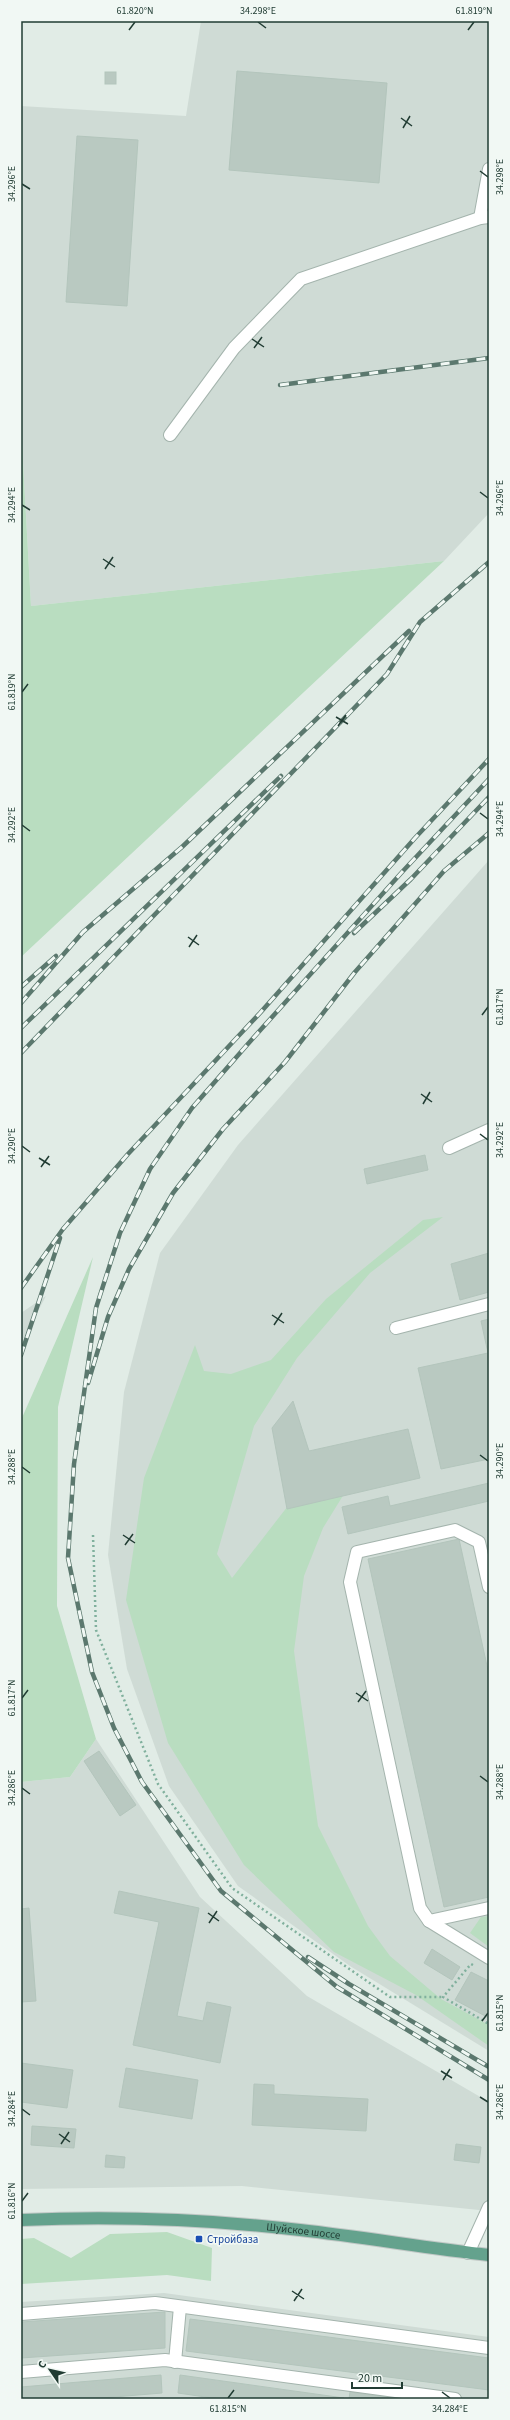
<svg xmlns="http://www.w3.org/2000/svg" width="510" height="2420" font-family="'Source Sans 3',sans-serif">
<rect width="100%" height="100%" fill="#e1ece6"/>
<g fill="#cfdbd5">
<polygon points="201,21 489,21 489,513 444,561 31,606 21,426 21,106 186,116"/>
<polygon points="489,860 489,2051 350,1966 238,1886 169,1786 127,1669 108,1555 124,1392 160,1253 238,1145"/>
<polygon points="46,1296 21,1343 21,1313"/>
<polygon points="96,1739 200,1897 307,1996 489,2102 489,2211 242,2186 21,2189 21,1782 70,1777"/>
<polygon points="164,2293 489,2337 489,2399 21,2399 21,2302"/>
</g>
<g fill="#b9ddc0">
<polygon points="21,426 31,606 444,561 21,957"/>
<polygon points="443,1217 370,1273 297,1358 254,1426 217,1554 232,1578 291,1502 344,1494 323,1528 304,1576 294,1651 318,1826 368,1926 390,1956 441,1999 489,2025 489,2046 416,1995 334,1952 244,1865 168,1743 126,1600 144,1478 195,1345 204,1371 231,1374 271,1360 326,1299 423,1220"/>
<polygon points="93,1257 58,1407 57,1606 96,1739 70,1777 21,1782 21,1420"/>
<polygon points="489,1916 489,1947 470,1933 481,1917"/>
<polygon points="167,2232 212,2248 211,2281 167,2275 21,2284 21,2239 34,2238 71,2258 110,2234"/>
</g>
<g fill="#b9c9c1" stroke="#b3c5bc">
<polygon points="237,71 387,83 379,183 229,170"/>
<rect x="105" y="72" width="11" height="12"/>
<polygon points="77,136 138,140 127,306 66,302"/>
<polygon points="425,1155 428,1170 367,1184 364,1169"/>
<polygon points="489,1253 489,1292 460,1300 451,1264"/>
<polygon points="489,1319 489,1459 441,1469 418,1368 488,1353 481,1321"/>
<polygon points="293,1401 309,1451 408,1429 420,1478 287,1509 272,1428"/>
<polygon points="489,1483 489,1501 348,1534 342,1507 388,1496 390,1506"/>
<polygon points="459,1539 489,1675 489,1897 444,1907 368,1559"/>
<polygon points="99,1751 136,1805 120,1816 84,1761"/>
<polygon points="119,1891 199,1908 177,2016 203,2021 207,2002 231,2007 220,2063 133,2045 159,1922 114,1913"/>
<polygon points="29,1908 36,2001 21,2002 21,1909"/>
<polygon points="432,1949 460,1967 452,1980 424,1963"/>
<polygon points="471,1972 489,1981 489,2018 455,2000"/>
<polygon points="21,2063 73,2070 67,2108 21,2102"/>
<polygon points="126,2068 198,2080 192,2119 119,2107"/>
<polygon points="254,2084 274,2085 274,2094 368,2099 366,2131 252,2125"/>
<polygon points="32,2126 76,2129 74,2148 31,2145"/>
<polygon points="456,2144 481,2147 479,2163 454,2160"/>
<polygon points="106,2155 125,2157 124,2168 105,2167"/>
<polygon points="165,2312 165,2348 21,2358 21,2322"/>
<polygon points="190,2319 489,2358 489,2390 186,2351"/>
<polygon points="161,2375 162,2393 90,2399 21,2399 21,2387"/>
<polygon points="180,2375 344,2398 219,2399 178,2393"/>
<polygon points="350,2392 403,2399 349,2399"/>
</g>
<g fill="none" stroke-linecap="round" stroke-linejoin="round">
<g stroke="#a4b4ad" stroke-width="14">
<g id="minor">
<polyline points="480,218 489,169"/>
<polyline points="170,435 234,348 301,279 480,218 489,217"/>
<polyline points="449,1148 489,1130"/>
<polyline points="396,1328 489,1304"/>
<polyline points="489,1587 479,1542 455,1530 357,1552 350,1582 420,1908 429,1921 489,1958"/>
<polyline points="429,1921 489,1908"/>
<polyline points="468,2253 489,2207"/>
<polyline points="21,2314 155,2303 489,2348"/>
<polyline points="175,2362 180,2307"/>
<polyline points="21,2372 165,2360 455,2399"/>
</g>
</g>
<g stroke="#c1c8c6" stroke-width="14">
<g id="major">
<path id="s1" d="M21,2220C115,2216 206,2219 300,2230C363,2237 426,2248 489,2255"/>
</g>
</g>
<g stroke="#80b09d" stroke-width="2.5" stroke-dasharray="2 3" stroke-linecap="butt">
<polyline points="93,1535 96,1630 158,1784 232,1888 390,1997 443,1997"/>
<polyline points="473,1965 471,1964 443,1997 489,2024"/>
</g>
<use href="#minor" stroke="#fff" stroke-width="12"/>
<use href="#major" stroke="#64a28d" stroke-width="12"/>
<g stroke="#5b786e" stroke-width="4.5">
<g id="rail">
<polyline points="280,385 489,358"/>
<polyline points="489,779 403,871 247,1045 192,1108 150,1169 120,1233 96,1308 74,1464 68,1558 92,1672 114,1728 142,1782 221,1891 337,1987 489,2080"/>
<polyline points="354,933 411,879 489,797"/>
<polyline points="21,987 56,956"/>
<polyline points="21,1003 83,932 182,847 409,631"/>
<polyline points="21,1028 281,776"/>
<polyline points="21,1053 387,674 420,622 489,562"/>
<polyline points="21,1288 63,1229 128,1154 260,1013 415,838 489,759"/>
<polyline points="21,1355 60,1238"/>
<polyline points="88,1383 108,1317 129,1269 173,1193 223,1129 285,1062 355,972 444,871 489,833"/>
<polyline points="308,1957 349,1984 489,2067"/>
</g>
</g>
<use href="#rail" stroke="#f1f8f4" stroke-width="3" stroke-dasharray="9" stroke-linecap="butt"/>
</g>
<path fill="none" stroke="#213c33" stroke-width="1.5" d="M258,22L266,28M129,30L135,22M468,30L474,22M401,118L412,126M403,128L410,116M480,171L488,177M22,184L30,189M252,339L264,347M254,348L262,337M480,492L488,498M22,505L30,510M103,559L115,567M105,569L113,557M22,692L28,684M336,717L348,724M338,726L346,715M480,813L488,819M22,825L30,831M188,937L199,945M189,947L197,935M482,1015L488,1007M421,1094L432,1102M423,1104L430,1092M480,1134L488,1140M22,1146L30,1152M39,1158L50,1165M41,1167L49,1156M272,1315L284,1323M274,1325L282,1313M480,1455L488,1461M22,1467L30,1473M123,1535L135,1543M125,1545L133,1534M356,1693L368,1701M22,1698L28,1690M358,1702L366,1691M480,1776L488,1782M22,1788L30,1794M208,1913L219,1921M209,1923L217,1911M482,2021L488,2013M441,2071L452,2078M443,2080L450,2069M480,2097L488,2102M22,2109L30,2115M59,2134L70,2142M61,2144L69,2132M22,2201L28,2193M292,2291L304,2299M294,2301L302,2289M442,2392L450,2398M228,2398L234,2390"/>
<rect fill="#1a4fb4" stroke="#f1f8f4" stroke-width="1.5" x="195" y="2235" width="8" height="8" rx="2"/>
<g text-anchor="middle" stroke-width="3.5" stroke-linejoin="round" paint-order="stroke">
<g font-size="11" fill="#213c33" stroke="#f1f8f4">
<text dy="4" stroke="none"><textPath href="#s1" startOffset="283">Шуйское шоссе</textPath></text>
</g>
<g font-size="11" fill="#164399" stroke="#f1f8f4" text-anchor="start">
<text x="207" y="2243">Стройбаза</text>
</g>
</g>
<rect width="510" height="2420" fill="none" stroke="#f1f8f4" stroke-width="44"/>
<g transform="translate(50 2370) rotate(304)" stroke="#f1f8f4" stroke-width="3" paint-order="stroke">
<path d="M0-3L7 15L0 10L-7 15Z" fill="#213c33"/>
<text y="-6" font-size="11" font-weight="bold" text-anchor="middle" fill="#213c33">С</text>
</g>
<path d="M352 2382v6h50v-6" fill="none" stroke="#213c33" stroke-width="2"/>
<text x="358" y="2382" font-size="12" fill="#213c33" stroke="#f1f8f4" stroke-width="3" paint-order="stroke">20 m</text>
<rect x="22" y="22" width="466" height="2376" fill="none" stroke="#213c33" stroke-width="1.5"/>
<g font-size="10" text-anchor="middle" fill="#213c33">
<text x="135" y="14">61.820°N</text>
<text x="258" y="14">34.298°E</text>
<text x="474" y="14">61.819°N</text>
<text transform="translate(499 177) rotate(-90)" y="4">34.298°E</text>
<text transform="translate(11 184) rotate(-90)" y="4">34.296°E</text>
<text transform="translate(499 498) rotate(-90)" y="4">34.296°E</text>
<text transform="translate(11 505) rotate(-90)" y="4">34.294°E</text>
<text transform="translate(11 692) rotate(-90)" y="4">61.819°N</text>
<text transform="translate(499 819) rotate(-90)" y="4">34.294°E</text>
<text transform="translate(11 825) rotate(-90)" y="4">34.292°E</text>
<text transform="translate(499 1007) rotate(-90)" y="4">61.817°N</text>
<text transform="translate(499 1140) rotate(-90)" y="4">34.292°E</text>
<text transform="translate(11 1146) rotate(-90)" y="4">34.290°E</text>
<text transform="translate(499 1461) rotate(-90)" y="4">34.290°E</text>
<text transform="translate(11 1467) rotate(-90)" y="4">34.288°E</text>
<text transform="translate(11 1698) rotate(-90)" y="4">61.817°N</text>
<text transform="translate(499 1782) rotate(-90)" y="4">34.288°E</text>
<text transform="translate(11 1788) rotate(-90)" y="4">34.286°E</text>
<text transform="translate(499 2013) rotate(-90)" y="4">61.815°N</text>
<text transform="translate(499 2102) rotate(-90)" y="4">34.286°E</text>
<text transform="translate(11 2109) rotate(-90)" y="4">34.284°E</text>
<text transform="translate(11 2201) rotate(-90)" y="4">61.816°N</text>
<text x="228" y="2412">61.815°N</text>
<text x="450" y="2412">34.284°E</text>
</g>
</svg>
